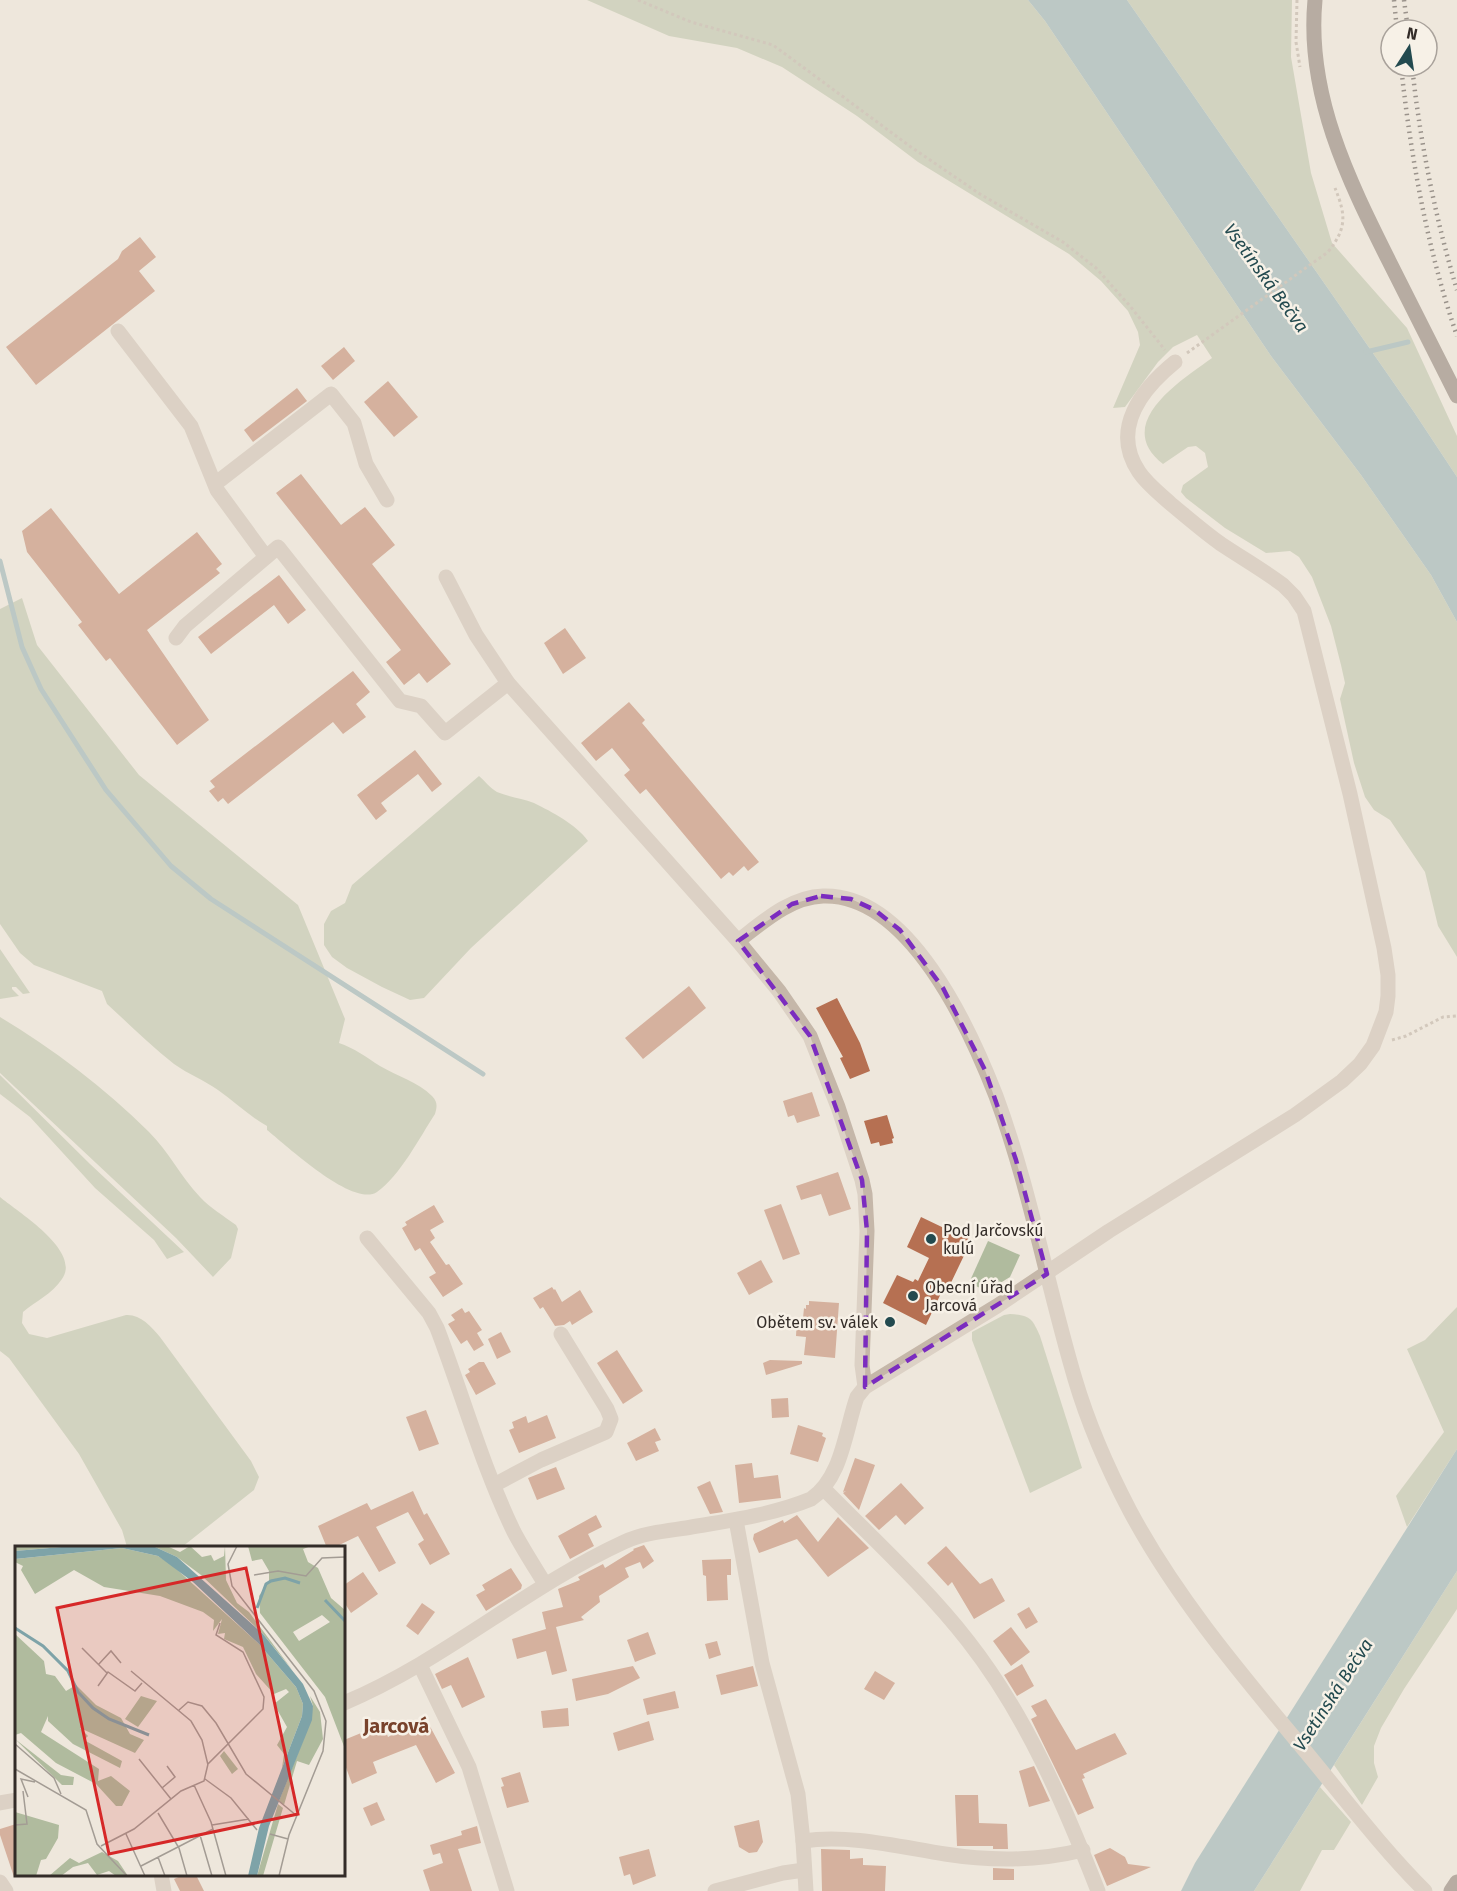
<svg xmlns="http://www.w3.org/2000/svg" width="1457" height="1891" font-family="'Fira Sans',sans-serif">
<rect width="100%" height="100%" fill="#eee7dc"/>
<g fill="#b0bb9e">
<path d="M587,0H1028L1045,21L1271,356L1361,475L1431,575L1457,622V957L1438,926L1425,872L1390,820L1374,810L1365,797L1354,763L1340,699L1345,683L1341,665L1331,626L1312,577L1299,557L1290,551L1266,553L1225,528L1186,498L1181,492L1183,485L1208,467L1205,453L1196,446L1188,447L1163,464C1112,424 1180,381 1212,358L1197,335L1173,347L1158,362L1125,407L1113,408L1140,345L1138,332L1128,311L1101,281L1069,254L918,162L857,116L782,67L737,48L669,36Z"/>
<polygon points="1127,0 1292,0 1291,57 1311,173 1332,243 1407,328 1457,436 1457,477 1414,412"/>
<path d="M22,598L37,645L139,775L298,905L345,1019L339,1043C354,1048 366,1057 380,1066C397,1076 418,1082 432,1096C438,1102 437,1107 435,1114C420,1137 400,1176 377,1192C353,1208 286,1145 267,1130V1126C249,1116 235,1102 218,1090C204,1080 188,1074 174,1064C151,1046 129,1024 107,1004L102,991L34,965L20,953L0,924V609Z"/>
<path d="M479,776C485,781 490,788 497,792C509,797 522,798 534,803C552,812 576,824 588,841L471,948L424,998L410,1000L382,987L347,968L332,957L324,945V924L331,911L345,903L352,885Z"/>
<polygon points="0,949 30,993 23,994 16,987 12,987 12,989 19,996 0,999"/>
<path d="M0,1017C53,1049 105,1088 149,1132C169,1152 181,1177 200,1197C210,1208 224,1216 236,1225L238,1229L231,1258L213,1277L176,1238L0,1073Z"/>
<polygon points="0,1075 90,1164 184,1252 167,1259 154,1240 95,1188 30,1117 0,1094"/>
<path d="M0,1197C18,1212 82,1251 62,1279C52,1294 36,1301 23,1312L22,1323L29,1334L47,1338L126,1315C140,1314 151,1326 160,1337L251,1461L259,1477L254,1490L182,1547H127L122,1530L79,1454L9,1358L0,1351Z"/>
<polygon points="988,1241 1020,1255 1010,1277 987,1291 969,1283"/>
<polygon points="1457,1307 1457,1449 1407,1527 1396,1496 1444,1432 1407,1349 1425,1340"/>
<path d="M1010,1314C1030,1315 1032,1318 1040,1336L1082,1468L1030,1493L972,1340V1332L1004,1315Z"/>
<polygon points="1457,1571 1457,1609 1404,1689 1381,1728 1374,1746 1374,1763 1378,1777 1362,1805 1334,1765"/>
<polygon points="1320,1787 1351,1822 1334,1850 1322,1850 1300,1891 1254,1891"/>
</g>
<g fill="#7ea3a8">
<polygon points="1028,0 1127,0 1414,412 1457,477 1457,622 1431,575 1361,475 1271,356 1045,21"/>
<polygon points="1457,1449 1457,1571 1254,1891 1181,1891 1195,1863"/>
</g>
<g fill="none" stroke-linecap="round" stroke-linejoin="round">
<g stroke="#7ea3a8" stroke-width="5">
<polyline points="1366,352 1408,342"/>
<polyline points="0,561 22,647 41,689 106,790 171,866 211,899 483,1074"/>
</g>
</g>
<g fill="#b67052">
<polygon points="140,237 156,257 139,271 155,291 36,385 6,347 118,259 122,251"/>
<polygon points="344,347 355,361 333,380 321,366"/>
<polygon points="388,381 418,417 394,437 364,402"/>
<polygon points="297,388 307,401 253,442 244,430"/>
<polygon points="301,474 341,525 365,507 395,545 372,564 451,664 427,683 419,673 404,685 386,662 401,650 276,493"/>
<polygon points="51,508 119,594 197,532 222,564 216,569 220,573 147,630 209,720 177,745 110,658 106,661 78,625 82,622 27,552 22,531"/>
<polygon points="279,575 306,610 288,624 274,605 211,654 198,637"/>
<polygon points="565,628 586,658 563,674 544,643"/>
<polygon points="353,671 370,692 356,704 366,717 343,734 333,722 228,804 223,798 218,802 209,791 215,787 210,781"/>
<polygon points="629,702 645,720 642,723 759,862 748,871 744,866 733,876 729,872 721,879 646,789 640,794 624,775 630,770 612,748 596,761 581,743"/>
<polygon points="415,750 442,784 432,792 418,774 381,803 387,811 376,820 357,795"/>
<polygon points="689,986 706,1008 643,1059 625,1038"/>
<polygon points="837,998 860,1043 870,1071 850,1079 840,1058 843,1057 816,1008"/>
<polygon points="812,1092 820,1116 797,1123 794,1115 788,1117 783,1101"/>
<polygon points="887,1115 894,1138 892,1139 893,1143 880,1146 879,1142 871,1144 864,1121"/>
<polygon points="838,1172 851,1209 829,1216 821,1194 801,1200 796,1186"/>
<polygon points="781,1204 800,1254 783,1260 764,1210"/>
<polygon points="434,1205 444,1222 430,1230 435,1238 430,1242 446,1265 449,1264 463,1284 443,1297 429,1277 436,1273 420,1248 415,1251 402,1228 407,1225 405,1222"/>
<polygon points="921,1217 944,1228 946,1225 969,1236 968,1239 971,1241 947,1291 943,1289 926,1325 883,1303 897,1275 913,1282 915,1279 918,1281 929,1258 907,1247"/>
<polygon points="761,1260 773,1282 749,1295 737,1273"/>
<polygon points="552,1287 554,1290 555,1289 562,1302 580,1290 593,1312 572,1325 570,1321 564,1325 555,1326 543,1307 540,1309 533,1298"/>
<polygon points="809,1301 839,1303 835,1358 804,1355 806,1337 796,1336 797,1318 803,1318 804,1308 806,1309 806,1305 809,1305"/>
<polygon points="462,1308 465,1313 469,1311 482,1330 477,1333 484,1345 474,1351 467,1340 461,1344 448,1324 455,1320 451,1315"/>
<polygon points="501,1332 511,1352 497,1359 488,1339"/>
<polygon points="617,1350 643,1391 623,1404 597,1363"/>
<polygon points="770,1360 802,1361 802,1364 766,1375 763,1363"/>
<polygon points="479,1362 484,1362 496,1384 476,1395 465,1375 470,1372 468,1369"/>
<polygon points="788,1398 789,1417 772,1418 771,1399"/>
<polygon points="426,1410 439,1444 419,1451 406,1417"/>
<polygon points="547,1415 556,1438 519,1453 509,1430 514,1428 512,1422 526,1416 528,1423"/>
<polygon points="798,1425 823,1433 822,1436 826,1438 818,1462 790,1454"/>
<polygon points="655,1428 661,1440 655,1442 659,1451 636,1461 627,1443"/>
<polygon points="855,1458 875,1465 859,1510 843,1493 846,1491 843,1492"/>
<polygon points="752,1463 754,1478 778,1475 781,1498 739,1503 735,1465"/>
<polygon points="556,1467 565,1489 537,1500 528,1478"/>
<polygon points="710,1481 723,1512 710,1514 697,1487"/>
<polygon points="901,1483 924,1508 905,1525 896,1515 879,1530 865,1516"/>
<polygon points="413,1491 424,1515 427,1513 450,1554 430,1565 418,1544 424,1540 408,1512 376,1527 396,1563 379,1572 358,1536 333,1548 327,1548 318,1526 367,1503 371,1510"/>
<polygon points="596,1515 602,1527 588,1534 594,1546 570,1559 558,1536"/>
<polygon points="797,1515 818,1542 838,1517 869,1548 828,1577 797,1539 759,1553 753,1539 754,1534 783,1520 784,1523"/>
<polygon points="644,1545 654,1561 643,1569 640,1562 625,1568 629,1577 599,1596 600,1602 581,1617 584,1620 556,1627 567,1671 552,1675 546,1651 517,1659 512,1639 546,1629 542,1612 563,1607 558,1589 580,1580 578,1577 603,1564 605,1568 634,1550 633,1549"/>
<polygon points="946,1546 980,1584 992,1578 1005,1601 974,1619 952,1582 948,1586 927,1563"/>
<polygon points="731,1559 731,1575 727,1575 728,1600 707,1601 706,1576 703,1575 702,1560"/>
<polygon points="511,1568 522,1585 521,1589 486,1611 476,1595 485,1590 482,1585"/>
<polygon points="363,1572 378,1594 351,1613 344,1602 344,1585"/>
<polygon points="422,1603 435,1612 418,1635 406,1626"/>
<polygon points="1029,1607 1038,1622 1026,1629 1017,1614"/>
<polygon points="1011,1627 1030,1652 1011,1666 993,1641"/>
<polygon points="648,1632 656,1654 635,1662 627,1640"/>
<polygon points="717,1641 721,1655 709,1659 705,1644"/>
<polygon points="468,1657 485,1697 462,1708 451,1685 442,1689 435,1674"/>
<polygon points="1022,1664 1034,1686 1017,1696 1004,1675"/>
<polygon points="633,1666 640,1678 608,1694 576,1701 572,1679"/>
<polygon points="753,1666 758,1686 721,1695 716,1675"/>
<polygon points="875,1671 895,1683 884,1700 864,1689"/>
<polygon points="675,1691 679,1708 647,1715 643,1699"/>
<polygon points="1046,1699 1076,1750 1115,1733 1127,1754 1083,1774 1085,1778 1082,1779 1094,1808 1078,1815 1031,1719 1037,1716 1031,1706"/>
<polygon points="568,1708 569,1726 543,1728 541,1711"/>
<polygon points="425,1717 455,1773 436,1783 416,1745 373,1762 377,1773 352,1784 344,1762 344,1740 383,1724 388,1737"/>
<polygon points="649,1721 654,1740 618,1751 613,1733"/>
<polygon points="1034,1766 1050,1801 1029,1807 1019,1771"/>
<polygon points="520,1772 529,1802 507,1808 501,1787 504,1786 501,1778"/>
<polygon points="955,1795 978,1795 979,1823 1007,1824 1008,1849 993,1849 993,1846 957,1846"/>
<polygon points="377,1802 385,1820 371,1826 363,1808"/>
<polygon points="759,1820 763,1842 757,1852 749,1853 739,1847 734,1826"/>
<polygon points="16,1824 16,1877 14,1877 0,1835 0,1829"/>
<polygon points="477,1826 481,1843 458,1849 472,1891 430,1891 423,1870 443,1863 440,1853 433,1855 430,1845 462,1835 461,1831"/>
<polygon points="1110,1848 1125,1857 1128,1864 1151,1867 1107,1886 1094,1855"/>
<polygon points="649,1849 656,1876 633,1885 630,1874 624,1876 619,1857"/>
<polygon points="821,1849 850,1850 850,1859 863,1858 863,1865 886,1866 885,1891 822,1891"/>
<polygon points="993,1868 1014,1869 1014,1880 993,1880"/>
<polygon points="183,1875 196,1875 204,1891 180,1891 174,1879"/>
</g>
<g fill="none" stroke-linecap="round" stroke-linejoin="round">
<g stroke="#b0a294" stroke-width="3" stroke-dasharray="3 3" stroke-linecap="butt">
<polyline points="638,0 691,22 773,45 911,147 980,194 1063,242 1096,268 1130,306 1165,350"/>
<polyline points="1297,0 1296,42 1300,67"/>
<path d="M1187,353L1328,252C1347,228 1346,215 1335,188"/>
<polyline points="1392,1040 1406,1036 1443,1017 1457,1016"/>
</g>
<g stroke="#c5b7a9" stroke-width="15">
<polyline points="118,331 191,426 217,490 266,557"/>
<polyline points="215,484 331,394 354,423 366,464 387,500"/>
<polyline points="446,577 476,635 508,683 738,941 779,991 810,1036 838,1107 862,1180 865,1194 867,1231 862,1365 865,1387"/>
<polyline points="176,638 185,626 278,547 400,701 421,706 445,733 508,683"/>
<path d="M738,941C763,922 790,897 823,896C909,893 970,1029 996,1096C1030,1188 1047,1285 1075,1379C1088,1423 1108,1469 1130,1511C1177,1599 1243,1676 1306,1752C1345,1799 1382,1848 1425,1891"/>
<path d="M367,1238L429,1313L437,1328C463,1396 482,1466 514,1532C523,1549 534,1566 545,1584"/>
<polyline points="494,1485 541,1460 606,1432 611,1419 607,1409 561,1334"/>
<path d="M824,1489C872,1538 925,1586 968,1641C1026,1715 1064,1804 1098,1891"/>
<polyline points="736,1520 762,1663 798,1794 803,1841 806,1891"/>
<polyline points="420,1665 469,1767 507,1891"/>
<path d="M344,1703C444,1661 526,1587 624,1542C643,1533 666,1531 686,1528C727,1521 772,1515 811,1499C842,1478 845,1431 857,1397L865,1387L997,1306L1109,1231L1295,1115L1342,1081L1360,1064L1373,1046L1386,1012L1388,996V975L1384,948L1350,794L1304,611L1294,596L1283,585C1263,570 1242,558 1221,544C1204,532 1188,518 1171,504C1160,494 1147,484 1139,472C1110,429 1142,389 1175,362"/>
<polyline points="0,1803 16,1800"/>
<path d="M803,1841C849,1834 900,1847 945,1854C990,1861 1039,1861 1083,1850"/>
<polyline points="161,1874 164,1891"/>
<polyline points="0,1882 6,1891"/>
<polyline points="715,1891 783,1873 804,1870"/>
</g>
<g stroke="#73655b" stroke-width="15">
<path d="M1315,0C1306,94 1348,179 1389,261C1412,306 1434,351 1457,396"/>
<polyline points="1451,1891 1457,1882"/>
</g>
<g stroke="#332c28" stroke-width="4.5" stroke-dasharray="1.5 4.5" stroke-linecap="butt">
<polyline points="1394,0 1397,30"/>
<polyline points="1404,0 1408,30"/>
<path d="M1401,66C1411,158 1427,248 1457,336"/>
<path d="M1412,66C1420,141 1435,217 1457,290"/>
</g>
</g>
<path d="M0 0H1457V1891H0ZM821,896L851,899L875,910L900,930L943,988L985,1070L1016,1160L1047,1274L865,1387L867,1231L862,1180L810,1036L738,941L792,904Z" fill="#eee7dc" fill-opacity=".55" fill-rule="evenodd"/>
<path fill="none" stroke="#7b2cbf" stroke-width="4.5" stroke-dasharray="12 8" stroke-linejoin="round" d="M821,896L851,899L875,910L900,930L943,988L985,1070L1016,1160L1047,1274L865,1387L867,1231L862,1180L810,1036L738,941L792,904Z"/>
<g fill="#234a4f" stroke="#f7f1e7" stroke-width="2">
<circle cx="931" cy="1239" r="6"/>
<circle cx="913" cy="1296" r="6"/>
<circle cx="890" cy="1322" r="6"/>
</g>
<g text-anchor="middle" stroke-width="5" stroke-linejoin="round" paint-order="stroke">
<g font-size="16" fill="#332c28" stroke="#f7f1e7" text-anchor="start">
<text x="943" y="1236">Pod Jarčovskú<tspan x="943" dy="18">kulú</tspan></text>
<text x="925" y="1293">Obecní úřad<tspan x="925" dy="18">Jarcová</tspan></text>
<text x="878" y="1328" text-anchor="end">Obětem sv. válek</text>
</g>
<g font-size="18" font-style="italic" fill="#234a4f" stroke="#f7f1e7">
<text transform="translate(1266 278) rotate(54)" y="6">Vsetínská Bečva</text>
<text transform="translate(1333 1695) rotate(-57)" y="6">Vsetínská Bečva</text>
</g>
<g font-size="20" font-weight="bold" fill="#78422b" stroke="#f7f1e7">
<text x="396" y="1733">Jarcová</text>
</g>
</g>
<g transform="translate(15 1546)">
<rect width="330" height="330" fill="#eee7dc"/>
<path d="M0,0H58L0,5ZM138,0H152L165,6L175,0L187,11L196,9L199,15L209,10L210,0L211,34L222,57L234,66L278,125L248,88L186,29L162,11ZM233,0H296L288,3L293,16L303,22L316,52L330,64V203L310,151L245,67L244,50L254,35V25L247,13L237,15ZM307,69L315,76L284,95L278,86ZM107,2L143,10L157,19L244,98L281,141L288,158L287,170L267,222L269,208L262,199L272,181L259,158L274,146L271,143L259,148L241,128L228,101L209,93L210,87L203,88L207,73L198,85L199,74L188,66L145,50L89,41L59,24L20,48L6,24L8,20L0,16V13ZM0,88L29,115L31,128L40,130L51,145L61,139L81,159L106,172L115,188L129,194L120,207L65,182L73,190L69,194L107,215L105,222L58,198L33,175V170L26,186L84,223L83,235L96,230L115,245L107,260H101L81,238L41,217L6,187L0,189ZM126,150L142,155L123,181L110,173ZM295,150L305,166L308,193L294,219L282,215L269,259L264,255L289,192L298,160ZM0,193L46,229L59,231L58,239H47ZM209,205L223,223L217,228L205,210ZM263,258L268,262L248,330H242ZM0,266L44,279L43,292L31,313L26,314L21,330H0ZM87,306L103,315L113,330H101L94,325L82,329L73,317L58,321L46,330H34L55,312L64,317Z" fill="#b0bb9e" fill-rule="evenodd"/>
<path d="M58,0H138L162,11L248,88L288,138L298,160L297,174L254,280L242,330H233L244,282L287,170L288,158L281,141L244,98L178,36L143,10L107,2L0,13V5Z" fill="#7ea3a8"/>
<path fill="none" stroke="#7ea3a8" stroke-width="3" d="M310,54L330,75M242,62L251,38L256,35L270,32L285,37M0,82L28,100L53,125L63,146L78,162L94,173L134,189"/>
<path fill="none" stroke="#a39c94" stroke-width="1.5" d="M222,0L213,18L217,40L299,145L311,175L308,205L274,289L264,330M239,29L263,25L291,30L307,12L330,11M67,102L92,127M83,119L96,105L106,117M116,125L176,175L187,194L193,219M83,140L93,126L120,145L127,137M164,164L173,156L187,160L201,177L231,228L282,270M0,198L39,232L46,248M124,213L156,253M0,223L71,264L82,298L112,330M190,233L216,252L242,284M179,239L196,276L211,330M147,242L160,231L152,220M13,251L6,233L20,236M143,267L164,302L172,330M0,279L12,278L8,245M197,279L234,273M111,288L130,330M255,288L273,293M185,289L197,330M86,300L119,283L166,245L189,235L193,218L248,163L249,151L228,106L201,89L205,77M143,311L150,330M126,320L198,283"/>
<path fill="#d62828" fill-opacity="0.15" stroke="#d62828" stroke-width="3" d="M231,22L283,268L94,308L42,62Z"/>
<rect width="330" height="330" fill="none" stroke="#332c28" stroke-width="3"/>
</g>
<g transform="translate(1409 48) rotate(12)"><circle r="28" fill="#f7f1e7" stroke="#a9a29b" stroke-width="1.5"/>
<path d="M0-4.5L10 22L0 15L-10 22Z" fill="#234a4f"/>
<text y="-9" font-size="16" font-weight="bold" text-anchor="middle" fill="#332c28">N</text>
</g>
</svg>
